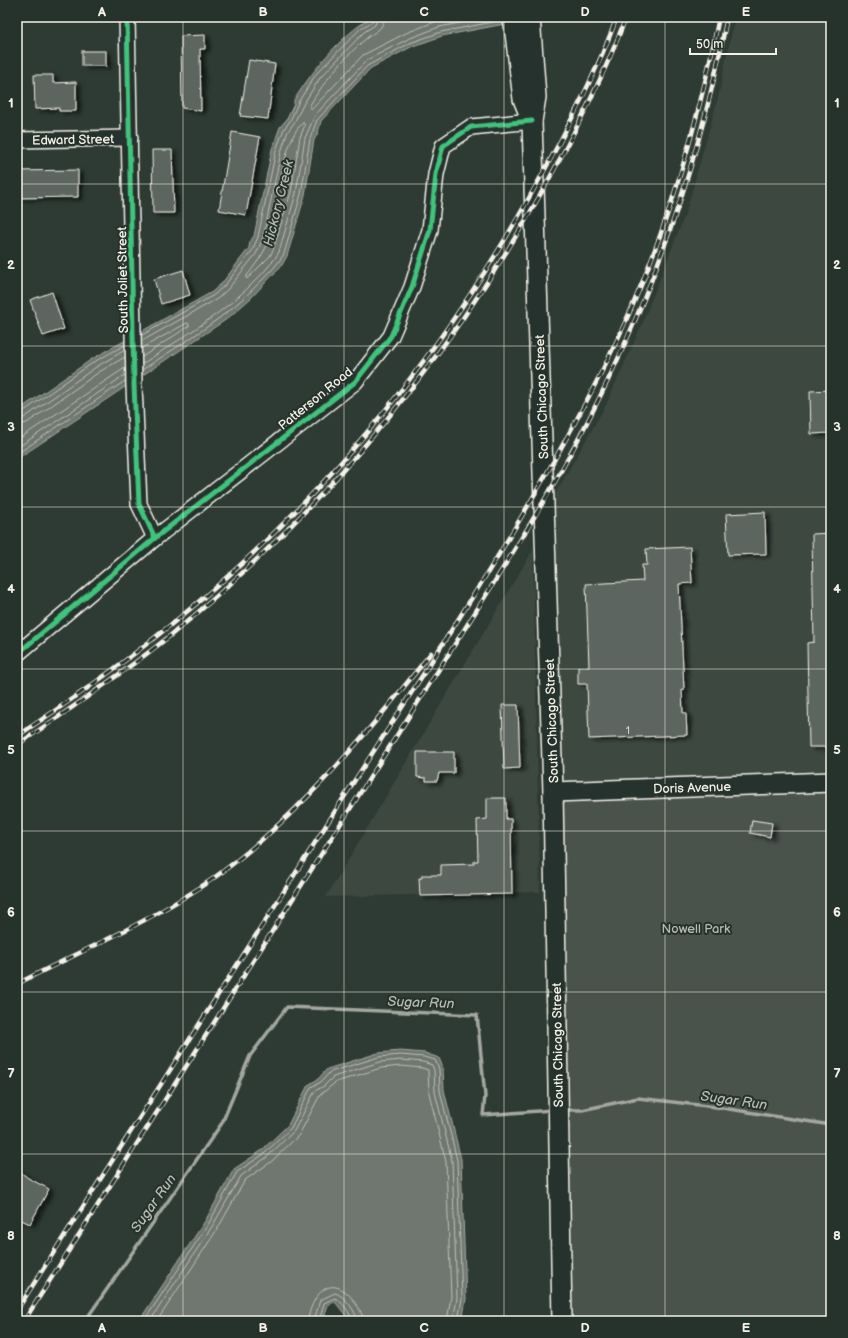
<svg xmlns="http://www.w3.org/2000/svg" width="848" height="1338" font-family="'Balsamiq Sans',sans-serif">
<defs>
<filter id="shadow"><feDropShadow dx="4.5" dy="2.5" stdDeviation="2" flood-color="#0009"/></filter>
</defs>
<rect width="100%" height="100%" fill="#2e3b34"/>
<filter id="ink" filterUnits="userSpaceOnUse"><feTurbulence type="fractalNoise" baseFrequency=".025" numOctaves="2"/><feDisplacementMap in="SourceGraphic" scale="8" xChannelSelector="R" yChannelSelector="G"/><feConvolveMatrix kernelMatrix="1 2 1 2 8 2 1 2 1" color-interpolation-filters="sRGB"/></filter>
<g filter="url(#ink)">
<g fill="#3c4841">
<polygon points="735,17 831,17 831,775 559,785 549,505 606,405 643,322 686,212 718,98"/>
<polygon points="533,550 540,892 326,897"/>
</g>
<polygon fill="#48524c" stroke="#9ea29a" points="831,788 831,1321 569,1321 559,797"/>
<g fill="#6f7770" stroke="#a4a8a0">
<path d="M372,17H567L510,23L442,36L411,47L371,68L321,121L318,133L314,140L305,195L287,256L282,265L251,298L227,319L17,459V411L92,359L212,292L222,283L249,248L250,241L254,236L272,149L280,127L287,119L294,104V100C314,69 340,36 372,17Z"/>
<polygon points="400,1051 425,1053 439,1058 443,1068 444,1090 461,1159 466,1299 462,1321 350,1321 335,1302 328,1305 323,1321 139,1321 205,1221 234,1169 261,1151 288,1125 308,1085 318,1079 327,1069 378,1053"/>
</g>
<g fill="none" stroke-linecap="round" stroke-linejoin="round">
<g stroke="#bfc0b8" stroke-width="1">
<path d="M384,17C384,29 376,31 368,37C345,56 325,80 310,105V108H313L363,55L406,33L437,21L459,17"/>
<path d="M303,123L305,125L300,137L291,192L273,250L270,256L247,279L246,277C255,265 264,254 269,240C276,215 283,135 303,123Z"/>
<polyline points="142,335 214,295 225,285 252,251 258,237 276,150 284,129 290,121 299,101 316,74 361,28 372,22 373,17"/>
<polyline points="142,341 217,299 228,289 256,254 263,238 281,152 288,131 294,123 304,103 320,78 364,32 375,25 378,17"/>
<polyline points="142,348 187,323 189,324 189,326 142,357"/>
<path d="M142,364C183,337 226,312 260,276C267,268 274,261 279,252L296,193L305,138L315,115L367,60L408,39L439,27L492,17"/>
<path d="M142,370C184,342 228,317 262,280C270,272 278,264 284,254L301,194L310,139L317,120L367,66L410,43L441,32L503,20"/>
<polyline points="17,414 21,413 94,362 125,345"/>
<polyline points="17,419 24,418 96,367 125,350"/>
<polyline points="17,425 27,423 99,372 125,357"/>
<polyline points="17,440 125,368"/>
<polyline points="17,448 125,375"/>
<polyline points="17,454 125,381"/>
<polyline points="144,1321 209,1223 237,1172 264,1154 291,1128 311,1087 321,1082 330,1072 379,1057 400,1055 424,1057 435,1060 439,1069 440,1091 457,1160 462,1298 458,1321"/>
<polyline points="150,1321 213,1225 241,1176 267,1157 294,1131 315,1091 324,1086 333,1077 380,1062 401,1060 423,1062 432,1065 434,1070 435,1092 452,1161 457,1298 453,1321"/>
<polyline points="157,1321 218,1228 245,1180 271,1162 299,1135 320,1095 336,1082 381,1068 401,1066 422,1068 428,1070 429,1093 446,1162 451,1297 447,1321"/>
<path d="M308,1321C309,1305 323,1277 343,1290C349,1293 352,1299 356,1304C360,1310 363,1314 363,1321"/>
<path d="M314,1321L320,1300L335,1293C344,1295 357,1312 357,1321"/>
<path d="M319,1321L324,1303L335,1298C342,1301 351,1314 352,1321"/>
</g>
<g stroke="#a4a8a0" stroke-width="3.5">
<polyline points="563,1110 582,1110 638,1098 716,1107 831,1125"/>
<polyline points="85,1321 222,1123 250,1056 287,1007 477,1015 485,1096 483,1115 553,1110"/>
</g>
</g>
<g fill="#5c655e" stroke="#f4f1e8" filter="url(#shadow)">
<polygon points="205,35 205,49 200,49 201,111 182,108 181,36"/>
<rect x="82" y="51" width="24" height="15"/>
<polygon points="249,60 275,64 268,119 240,116"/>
<polygon points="34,75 53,75 53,83 76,82 76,111 59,111 59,108 35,109"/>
<polygon points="232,132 260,137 246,215 219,210"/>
<polygon points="152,150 172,150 174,213 153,213"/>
<polygon points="78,170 78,197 17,198 17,171"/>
<polygon points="183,270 190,295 161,304 154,279"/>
<polygon points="52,292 64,329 43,336 30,300"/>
<polygon points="831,390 831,433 811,434 810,391"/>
<polygon points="765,512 766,554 728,555 726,514"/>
<polygon points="831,533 831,747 809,747 807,643 814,642 812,534"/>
<polygon points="690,547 692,583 679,584 684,690 682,690 683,713 686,713 687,735 589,739 587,684 578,684 578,667 589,667 586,584 643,581 642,565 647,565 646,549"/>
<polygon points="502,705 518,705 520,768 504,769"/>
<polygon points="417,752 454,752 454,773 439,773 437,781 426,781 426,778 417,777"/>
<polygon points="487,798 506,798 506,819 511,819 512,894 420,896 419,878 422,878 422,875 441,875 441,865 474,864 474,861 478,861 477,820 487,819"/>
<polygon points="752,820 772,823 770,837 750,833"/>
<polygon points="17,1169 28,1178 49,1189 30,1224 17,1218"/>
</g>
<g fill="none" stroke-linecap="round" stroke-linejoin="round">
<g stroke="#f4f1e8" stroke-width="18">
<g id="minor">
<polyline points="127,17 134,385 139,504 155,538"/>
<polyline points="17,140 130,138"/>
<polyline points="17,654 155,538 355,382 391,336 412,287 430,230 436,174 443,146 471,127 532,121"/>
</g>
</g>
<g stroke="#f4f1e8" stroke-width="22">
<g id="major">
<polyline points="513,17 523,99 532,121"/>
<polyline points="530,17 536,97 532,121 553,792 562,1321"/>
<polyline points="553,792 831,782"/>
</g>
</g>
<use href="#minor" stroke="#26332d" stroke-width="15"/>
<use href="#major" stroke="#26332d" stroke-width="19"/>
<g stroke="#f4f1e8" stroke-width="4.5">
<g id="rail">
<path d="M17,736C69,702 120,666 168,627C318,507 441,357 534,189C565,134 595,77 617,17"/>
<path d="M17,745C69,710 122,674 171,635C318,515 440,369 535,204C568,146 603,80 626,17"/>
<path d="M17,984C81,951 152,921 211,880C297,819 366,735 431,653"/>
<path d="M17,1310C129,1135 241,959 353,783C442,645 533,509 606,363C660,255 696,135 719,17"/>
<path d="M24,1321L476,611C507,562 539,512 567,460C643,322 698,172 727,17"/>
</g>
</g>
<use href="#rail" stroke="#26332d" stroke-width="3" stroke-dasharray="9" stroke-linecap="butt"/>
<g stroke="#26332d" stroke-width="8">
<g id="cycleway">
<polyline points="127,17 134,385 139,504 155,538"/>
<polyline points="17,654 155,538 355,382 391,336 412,287 430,230 436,174 443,146 471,127 532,121"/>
</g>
</g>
<use href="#cycleway" stroke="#40c37c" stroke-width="5"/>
</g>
</g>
<path fill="none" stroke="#f4f1e8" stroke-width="1" stroke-opacity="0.55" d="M183,17V1321M344,17V1321M504,17V1321M665,17V1321M17,184H831M17,346H831M17,507H831M17,669H831M17,831H831M17,992H831M17,1154H831"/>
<g text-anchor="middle" stroke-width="4" stroke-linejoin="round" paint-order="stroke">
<g font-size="11" fill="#cecec6">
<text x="628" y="734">1</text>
</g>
<g font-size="13" fill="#f4f1e8" stroke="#26332d">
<text transform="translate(73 139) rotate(-1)" y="5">Edward Street</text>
<text transform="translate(122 280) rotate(-91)" y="5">South Joliet Street</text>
<text transform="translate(541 397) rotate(-92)" y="5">South Chicago Street</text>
<text transform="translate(315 398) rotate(-39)" y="5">Patterson Road</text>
<text transform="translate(551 721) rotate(-92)" y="5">South Chicago Street</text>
<text transform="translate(692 787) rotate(-2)" y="5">Doris Avenue</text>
<text transform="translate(557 1045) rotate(-91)" y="5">South Chicago Street</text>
</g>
<g font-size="13" fill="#b8b9b1" stroke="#26332d">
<text x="696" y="933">Nowell Park</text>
</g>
<g font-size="14" font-style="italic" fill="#b8bab2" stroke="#26332d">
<text transform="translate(278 203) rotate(-76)" y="5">Hickory Creek</text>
<text transform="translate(421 1002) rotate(2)" y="5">Sugar Run</text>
<text transform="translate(734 1100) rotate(8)" y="5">Sugar Run</text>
<text transform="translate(153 1203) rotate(-55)" y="5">Sugar Run</text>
</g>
</g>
<rect width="848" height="1338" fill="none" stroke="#26332d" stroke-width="44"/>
<path d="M690 48v6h86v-6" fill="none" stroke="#f4f1e8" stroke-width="2"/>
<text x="696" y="48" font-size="12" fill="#f4f1e8" stroke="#26332d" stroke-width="3" paint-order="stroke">50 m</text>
<rect x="22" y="22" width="804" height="1294" fill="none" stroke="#f4f1e8" stroke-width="1.5"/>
<g font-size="13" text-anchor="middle" font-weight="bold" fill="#f4f1e8">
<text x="102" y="16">A</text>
<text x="263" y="16">B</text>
<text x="424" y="16">C</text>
<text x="585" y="16">D</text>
<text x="746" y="16">E</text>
<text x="11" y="107">1</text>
<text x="837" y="107">1</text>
<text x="11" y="269">2</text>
<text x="837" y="269">2</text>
<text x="11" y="431">3</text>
<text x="837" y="431">3</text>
<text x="11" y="593">4</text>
<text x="837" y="593">4</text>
<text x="11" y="754">5</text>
<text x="837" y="754">5</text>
<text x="11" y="916">6</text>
<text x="837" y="916">6</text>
<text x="11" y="1078">7</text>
<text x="837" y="1078">7</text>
<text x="11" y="1240">8</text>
<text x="837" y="1240">8</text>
<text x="102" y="1332">A</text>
<text x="263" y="1332">B</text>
<text x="424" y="1332">C</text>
<text x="585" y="1332">D</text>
<text x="746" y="1332">E</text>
</g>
</svg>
